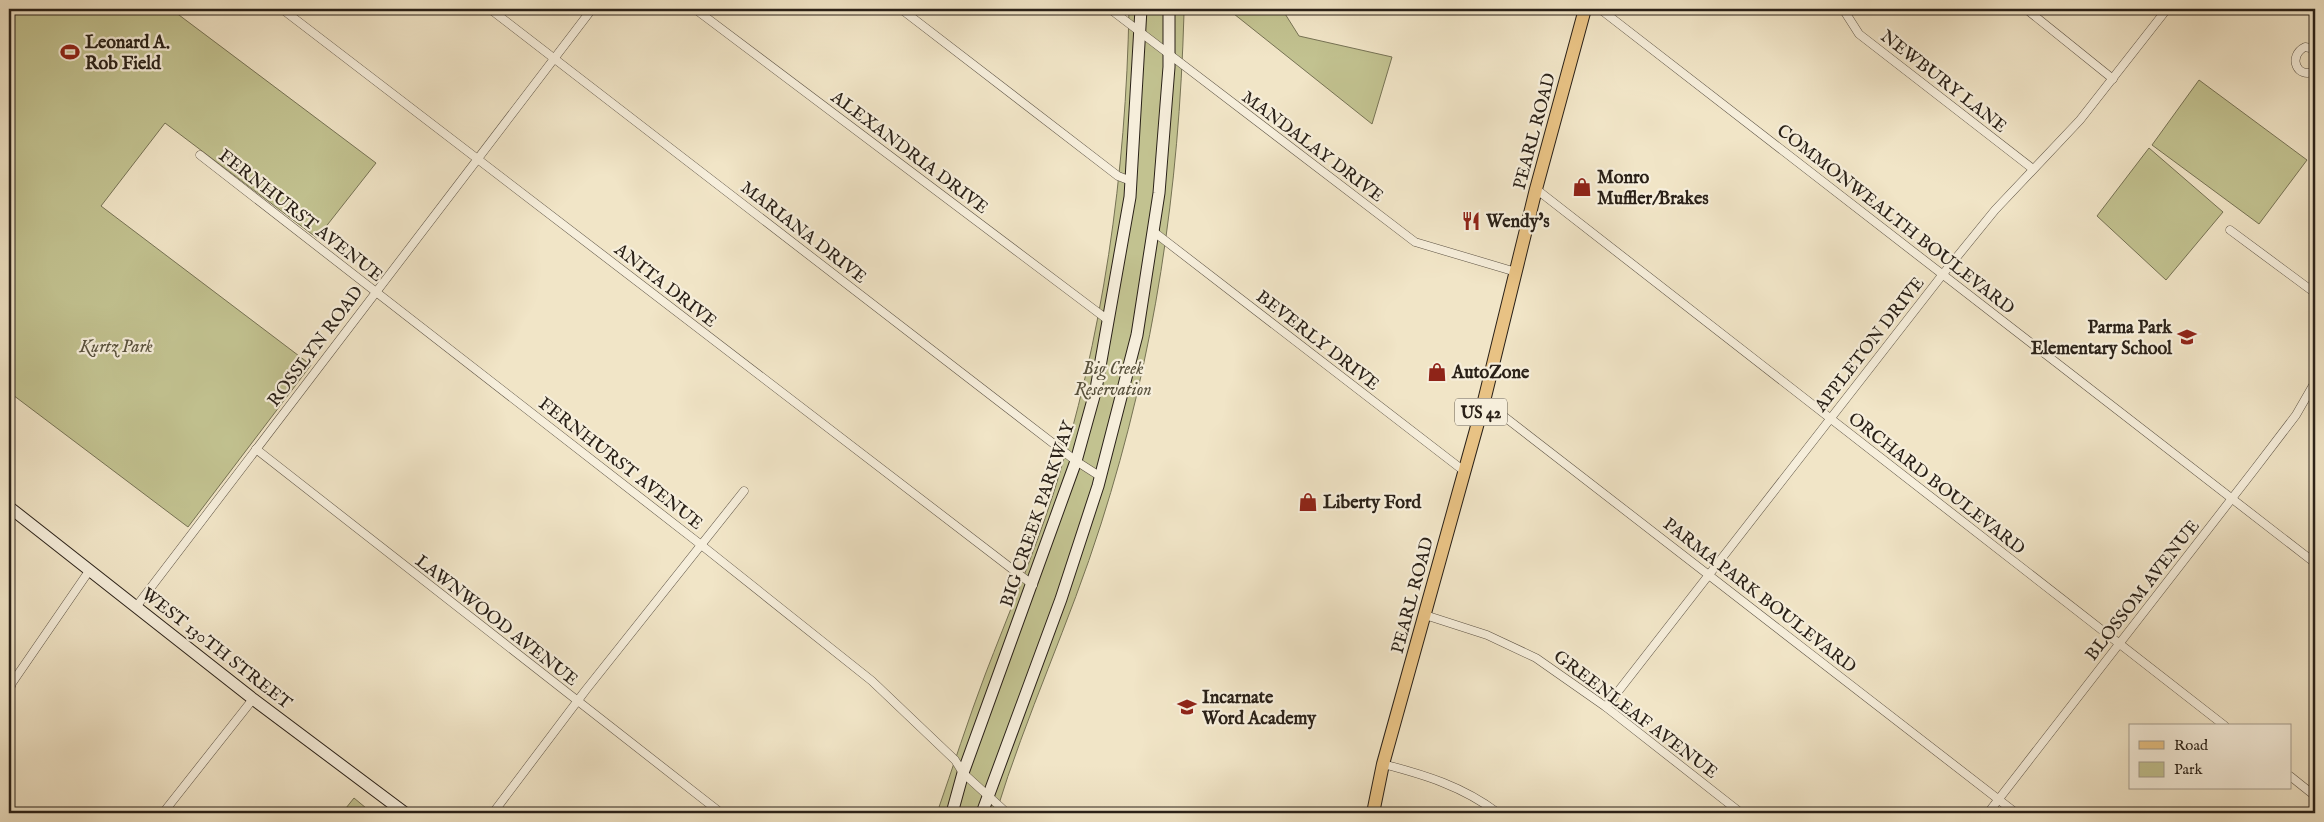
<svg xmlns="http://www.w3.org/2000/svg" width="2324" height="822" font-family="'IM FELL English',serif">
<rect width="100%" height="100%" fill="#f1e5c7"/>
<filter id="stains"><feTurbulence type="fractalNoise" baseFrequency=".004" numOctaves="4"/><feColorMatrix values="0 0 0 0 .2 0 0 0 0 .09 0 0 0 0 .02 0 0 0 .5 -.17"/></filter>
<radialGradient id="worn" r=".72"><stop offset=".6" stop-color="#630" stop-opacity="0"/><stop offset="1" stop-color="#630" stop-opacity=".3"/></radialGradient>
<g fill="#c2c290" stroke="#767254">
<polygon points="9,9 171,9 376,163 317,238 165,123 101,206 311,365 188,527 9,392"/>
<path d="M1129,9H1282L1299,36L1392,57L1372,124L1229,10L1184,13C1179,190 1155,355 1101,524C1070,622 1026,715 996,813H937C953,767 968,720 985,675C1008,615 1033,556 1053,495C1103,337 1126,174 1129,9Z"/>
<polygon points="2199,80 2307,160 2259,224 2152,145"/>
<polygon points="2149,148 2223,212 2166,280 2097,216"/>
<polygon points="354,798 372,813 342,813"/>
</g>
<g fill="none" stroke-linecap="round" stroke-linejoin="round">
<g stroke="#5c5244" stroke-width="9">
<g id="street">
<polyline points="282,9 1033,585"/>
<polyline points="490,9 1076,461 1101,477"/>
<polyline points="695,9 1108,320"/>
<polyline points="901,9 1118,176 1131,181"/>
<polyline points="1110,9 1415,242 1516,272"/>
<polyline points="1600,9 2315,563"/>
<polyline points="1843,9 1859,34 2033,169"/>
<polyline points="2026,9 2113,79"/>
<path d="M2315,49L2305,47C2287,56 2297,80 2315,71"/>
<polyline points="200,155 700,544 872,681 955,760 963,773 1007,813"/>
<polyline points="1536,189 2225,726"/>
<polyline points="2230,230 2315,293"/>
<polyline points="1154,232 1464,471"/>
<polyline points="1484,401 2016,813"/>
<polyline points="256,449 721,813"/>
<polyline points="136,607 592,9"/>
<polyline points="1425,615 1487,635 1536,658 1606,707 1741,813"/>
<polyline points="9,692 12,683 89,571"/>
<polyline points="1606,707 1943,274 1995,210 2080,120 2167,9"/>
<path d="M1383,764C1425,775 1462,786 1498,813"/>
<polyline points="2290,776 2315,796"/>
<polyline points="163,813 253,699"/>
<polyline points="493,813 585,691 744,491"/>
<polyline points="1988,813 2254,470 2296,415 2315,382"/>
</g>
</g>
<g stroke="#2a2118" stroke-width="13">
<g id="secondary">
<polyline points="9,507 253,699 405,813"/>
<polyline points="952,813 963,773 1076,461 1096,389 1130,197 1141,9"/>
<polyline points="982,813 1061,599 1098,486 1137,335 1159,193 1169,67 1169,9"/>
</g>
</g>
<g stroke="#2a2118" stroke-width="14">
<polyline id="primary" points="1373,813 1383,764 1484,401 1536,189 1585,9"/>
</g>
<use href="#street" stroke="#f6eedb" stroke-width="8"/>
<use href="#secondary" stroke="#f6eedb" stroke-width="11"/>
<use href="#primary" stroke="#e8c284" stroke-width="12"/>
</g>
<defs>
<g id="stadium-bare" transform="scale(1.5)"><path d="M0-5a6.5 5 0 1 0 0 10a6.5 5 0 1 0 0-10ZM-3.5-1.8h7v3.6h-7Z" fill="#8f2418" stroke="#f6eedb" stroke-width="2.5" paint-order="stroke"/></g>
<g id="shop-bare" transform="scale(1.5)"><path d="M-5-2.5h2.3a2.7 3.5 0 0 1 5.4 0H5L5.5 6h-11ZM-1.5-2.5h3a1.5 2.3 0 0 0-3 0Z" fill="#8f2418" stroke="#f6eedb" stroke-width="2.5" paint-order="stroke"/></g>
<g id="restaurant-bare" transform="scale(1.5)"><path d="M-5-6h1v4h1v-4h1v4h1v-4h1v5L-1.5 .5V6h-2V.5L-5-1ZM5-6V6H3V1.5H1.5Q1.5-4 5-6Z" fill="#8f2418" stroke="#f6eedb" stroke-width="2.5" paint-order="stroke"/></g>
<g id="school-bare" transform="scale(1.5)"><path d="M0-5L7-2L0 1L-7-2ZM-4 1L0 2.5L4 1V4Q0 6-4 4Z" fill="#8f2418" stroke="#f6eedb" stroke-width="2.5" paint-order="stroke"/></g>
</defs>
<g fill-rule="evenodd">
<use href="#stadium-bare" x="70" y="52"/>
<use href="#shop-bare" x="1582" y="187"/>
<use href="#restaurant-bare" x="1471" y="221"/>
<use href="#school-bare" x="2187" y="337"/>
<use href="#shop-bare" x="1437" y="372"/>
<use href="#shop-bare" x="1308" y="502"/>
<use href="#school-bare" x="1187" y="707"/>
</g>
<g text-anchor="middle" stroke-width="4.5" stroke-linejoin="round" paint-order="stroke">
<rect fill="#f6eedb" stroke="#675e52" stroke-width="1" x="1455" y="398.5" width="52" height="27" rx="4"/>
<g font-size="16" font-weight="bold" fill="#2a2118">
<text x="1481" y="418">US 42</text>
</g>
<g font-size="18" font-weight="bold" fill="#2a2118" stroke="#f6eedb" text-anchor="start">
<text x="85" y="48">Leonard A.<tspan x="85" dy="21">Rob Field</tspan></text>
<text x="1597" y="183">Monro<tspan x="1597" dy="21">Muffler/Brakes</tspan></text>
<text x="1486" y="227">Wendy's</text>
<text x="2172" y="333" text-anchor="end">Parma Park<tspan x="2172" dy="21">Elementary School</tspan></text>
<text x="1452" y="378">AutoZone</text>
<text x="1323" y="508">Liberty Ford</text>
<text x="1202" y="703">Incarnate<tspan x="1202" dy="21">Word Academy</tspan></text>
</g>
<g font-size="18" fill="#2a2118" stroke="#f6eedb">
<text transform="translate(1944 81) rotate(38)" y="6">NEWBURY LANE</text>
<text transform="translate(1534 131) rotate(-75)" y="6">PEARL ROAD</text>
<text transform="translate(1313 146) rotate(37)" y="6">MANDALAY DRIVE</text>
<text transform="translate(910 152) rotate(37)" y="6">ALEXANDRIA DRIVE</text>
<text transform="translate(301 215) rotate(38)" y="6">FERNHURST AVENUE</text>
<text transform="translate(1896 219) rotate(38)" y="6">COMMONWEALTH BOULEVARD</text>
<text transform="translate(804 232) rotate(38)" y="6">MARIANA DRIVE</text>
<text transform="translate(666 285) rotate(38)" y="6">ANITA DRIVE</text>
<text transform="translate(1318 340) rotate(38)" y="6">BEVERLY DRIVE</text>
<text transform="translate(1869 344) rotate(-52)" y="6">APPLETON DRIVE</text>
<text transform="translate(315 346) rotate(-53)" y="6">ROSSLYN ROAD</text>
<text transform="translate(621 463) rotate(38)" y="6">FERNHURST AVENUE</text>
<text transform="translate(1937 483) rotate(38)" y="6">ORCHARD BOULEVARD</text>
<text transform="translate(1037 514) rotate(-71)" y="6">BIG CREEK PARKWAY</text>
<text transform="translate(2142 590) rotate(-52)" y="6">BLOSSOM AVENUE</text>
<text transform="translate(1412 595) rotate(-75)" y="6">PEARL ROAD</text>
<text transform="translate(1760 595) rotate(38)" y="6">PARMA PARK BOULEVARD</text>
<text transform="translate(497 620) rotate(38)" y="6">LAWNWOOD AVENUE</text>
<text transform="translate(217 648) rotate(38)" y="6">WEST 130TH STREET</text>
<text transform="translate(1636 714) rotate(37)" y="6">GREENLEAF AVENUE</text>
</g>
<g font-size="18" font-style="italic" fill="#58513c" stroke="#f6eedb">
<text x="116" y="352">Kurtz Park</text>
<text x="1113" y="374">Big Creek<tspan x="1113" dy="21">Reservation</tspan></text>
</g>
</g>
<rect width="2324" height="822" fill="none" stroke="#f1e5c7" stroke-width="30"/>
<rect x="10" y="10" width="2304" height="802" fill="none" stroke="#2a2118" stroke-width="2.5"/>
<rect x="15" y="15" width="2294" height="792" fill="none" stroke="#2a2118"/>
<rect x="2129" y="724" width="162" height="65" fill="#f6eedb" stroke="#a49c8d"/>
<rect x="2139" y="741" width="25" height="8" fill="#e8c284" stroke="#a49c8d"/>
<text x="2174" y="750" font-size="15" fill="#2a2118">Road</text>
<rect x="2139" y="762" width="25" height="15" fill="#c2c290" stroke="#a49c8d"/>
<text x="2174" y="774" font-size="15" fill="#2a2118">Park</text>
<rect width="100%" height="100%" filter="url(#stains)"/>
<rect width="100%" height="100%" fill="url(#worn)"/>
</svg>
